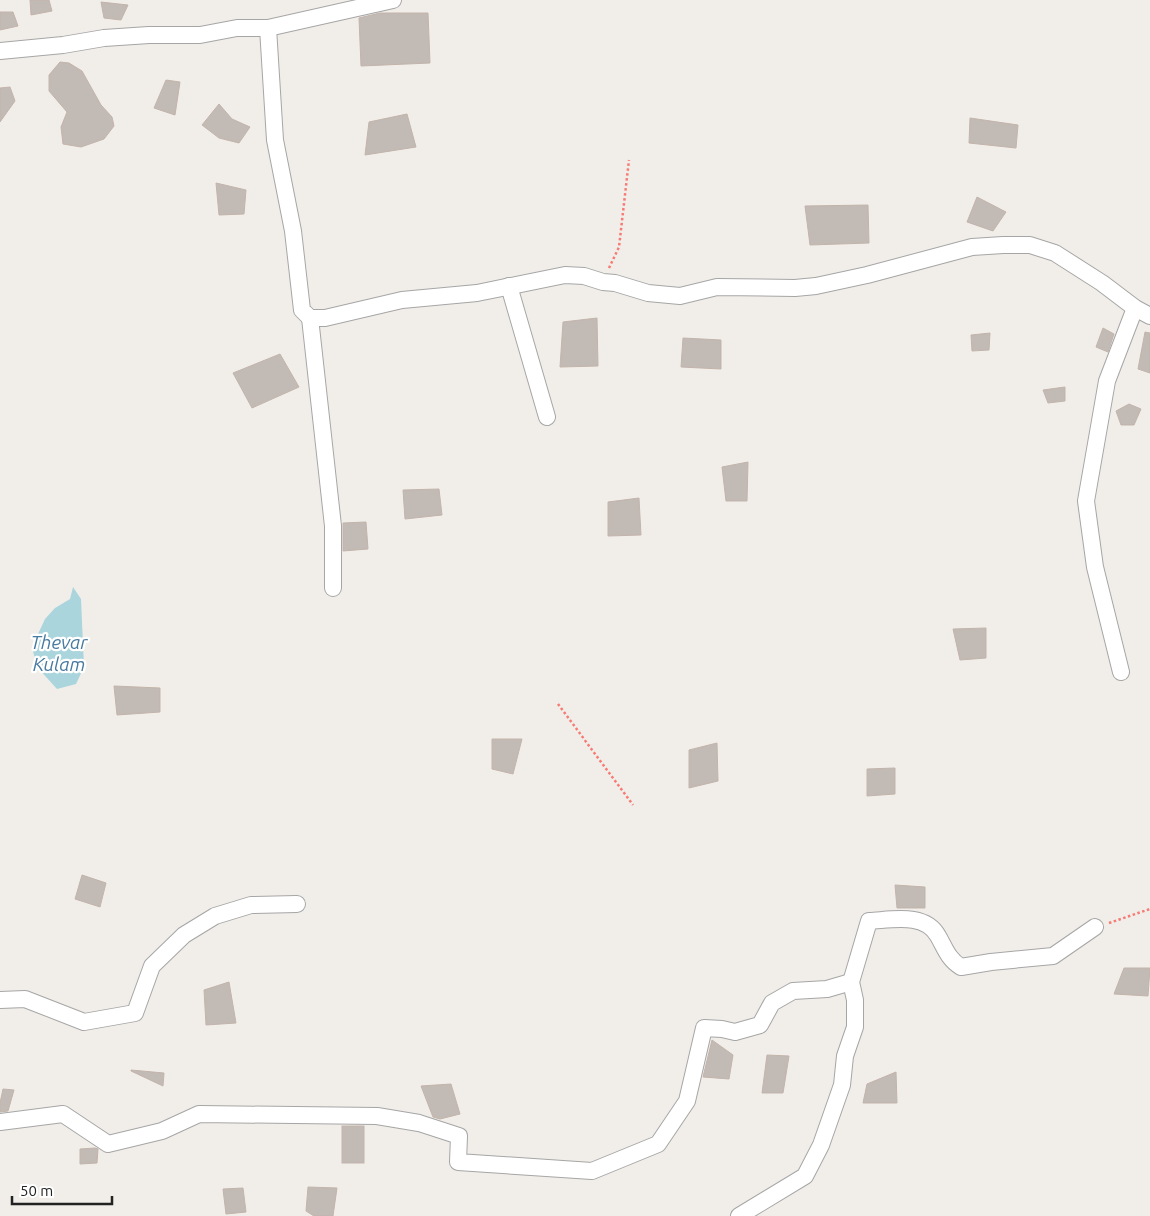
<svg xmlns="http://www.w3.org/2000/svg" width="1150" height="1216" font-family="Ubuntu,sans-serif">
<rect width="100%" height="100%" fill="#f1eee9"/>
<polygon fill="#abd5dd" points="73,587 81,599 84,667 76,684 57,689 37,667 32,647 45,619 55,608 70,599"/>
<g fill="#c2bab5" stroke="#c3b4ab">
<polygon points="30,0 49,0 52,11 31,15"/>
<polygon points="101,2 128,5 121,20 104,18"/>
<polygon points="0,12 13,12 18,26 0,30"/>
<polygon points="380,13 428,13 430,63 361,66 359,18"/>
<polygon points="60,62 69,63 82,71 101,105 112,117 114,126 104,139 81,147 63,144 61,127 67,112 49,91 49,75"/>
<polygon points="166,80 180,82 175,115 154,108"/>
<polygon points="10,87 15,101 0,122 0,88"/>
<polygon points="219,104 232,119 250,127 239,143 219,138 202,125"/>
<polygon points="407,114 416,147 365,155 369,122"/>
<polygon points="970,118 1018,125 1016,148 969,143"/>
<polygon points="216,183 246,190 244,214 219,215"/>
<polygon points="977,197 1006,212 993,231 967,222"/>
<polygon points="868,205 869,243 810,245 805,206"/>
<polygon points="597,318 598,366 560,367 563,322"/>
<polygon points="1103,328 1114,334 1108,352 1096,347"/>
<polygon points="1145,332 1150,333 1150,373 1138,369"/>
<polygon points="990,333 989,350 972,351 971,335"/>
<polygon points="683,338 721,340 721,369 681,367"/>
<polygon points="280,354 299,387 252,408 233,373"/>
<polygon points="1065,387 1065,401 1048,403 1043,390"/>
<polygon points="1129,404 1141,409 1134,425 1121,425 1116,411"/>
<polygon points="748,462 747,501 726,501 722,467"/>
<polygon points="439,489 442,515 405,519 403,490"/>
<polygon points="639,498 641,535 608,536 608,502"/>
<polygon points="366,522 368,549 343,551 343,523"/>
<polygon points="986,628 986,658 960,660 953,629"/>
<polygon points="114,686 160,688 160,712 117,715"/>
<polygon points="492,739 522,739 513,774 492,769"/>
<polygon points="717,743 718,781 689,788 689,750"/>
<polygon points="895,768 895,794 867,796 867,769"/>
<polygon points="82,875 106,883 100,907 75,899"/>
<polygon points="895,885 925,887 925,908 897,908"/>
<polygon points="1124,968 1150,968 1148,996 1114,994"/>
<polygon points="229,982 236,1023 206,1025 204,990"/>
<polygon points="712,1040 733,1055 729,1079 703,1077"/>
<polygon points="767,1055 789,1056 783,1093 762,1093"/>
<polygon points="131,1070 164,1073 163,1086 131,1071"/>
<polygon points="896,1072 897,1103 863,1103 867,1084"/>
<polygon points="451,1084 460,1114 440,1119 433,1117 421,1086"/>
<polygon points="3,1089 14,1090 8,1111 0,1112 0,1103"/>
<rect x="342" y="1126" width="22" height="37"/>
<polygon points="95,1148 98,1149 97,1163 80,1164 80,1149"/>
<polygon points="308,1187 337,1188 333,1216 314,1216 306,1211"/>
<polygon points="243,1188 246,1212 226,1214 223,1189"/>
</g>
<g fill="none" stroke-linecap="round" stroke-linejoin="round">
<g stroke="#a6a6a6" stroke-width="18">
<g id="street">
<polyline points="268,28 393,0"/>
<polyline points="0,51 63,45 104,38 149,35 200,35 237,28 268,28 275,140 293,231 302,310 310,318 325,318 402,300 477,293 565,275 584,276 603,282 615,283 648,293 680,296 717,287 795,288 816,286 867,275 972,247 1003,245 1030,245 1055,253 1102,283 1135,308 1150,316"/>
<polyline points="509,286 547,417"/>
<polyline points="310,318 333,526 333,588"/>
<polyline points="1121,672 1095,567 1086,501 1107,381 1135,308"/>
<polyline points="0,1000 25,999 84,1022 135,1013 152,966 184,935 215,916 251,905 297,904"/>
<polyline points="0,1122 63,1114 108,1144 162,1131 199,1114 377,1116 419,1123 459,1136 458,1162 592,1171 658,1144 687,1101 704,1028 722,1029 735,1032 760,1025 772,1003 793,991 827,989 851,982"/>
<path d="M739,1216L805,1176L821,1145L842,1085L845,1056L855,1027V1000L851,982L869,921C891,920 925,912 938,936C945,948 948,959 961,967L991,962L1053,956L1095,927"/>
</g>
</g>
<g stroke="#f77a75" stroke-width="2.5" stroke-dasharray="2.5 2.5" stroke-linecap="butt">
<polyline points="609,268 619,247 629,160"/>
<polyline points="558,704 633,805"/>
<polyline points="1109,923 1150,909"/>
</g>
<use href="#street" stroke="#fff" stroke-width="16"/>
</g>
<g text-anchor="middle" stroke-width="4.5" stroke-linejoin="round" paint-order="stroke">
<g font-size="19" font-style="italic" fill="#497aa0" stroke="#fff">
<text x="59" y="649">Thevar<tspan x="59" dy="22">Kulam</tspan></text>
</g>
</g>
<path d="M12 1196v8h100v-8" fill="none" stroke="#222222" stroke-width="2.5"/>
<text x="20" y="1196" font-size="15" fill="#222222" stroke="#ffffff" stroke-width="4" paint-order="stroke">50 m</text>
</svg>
